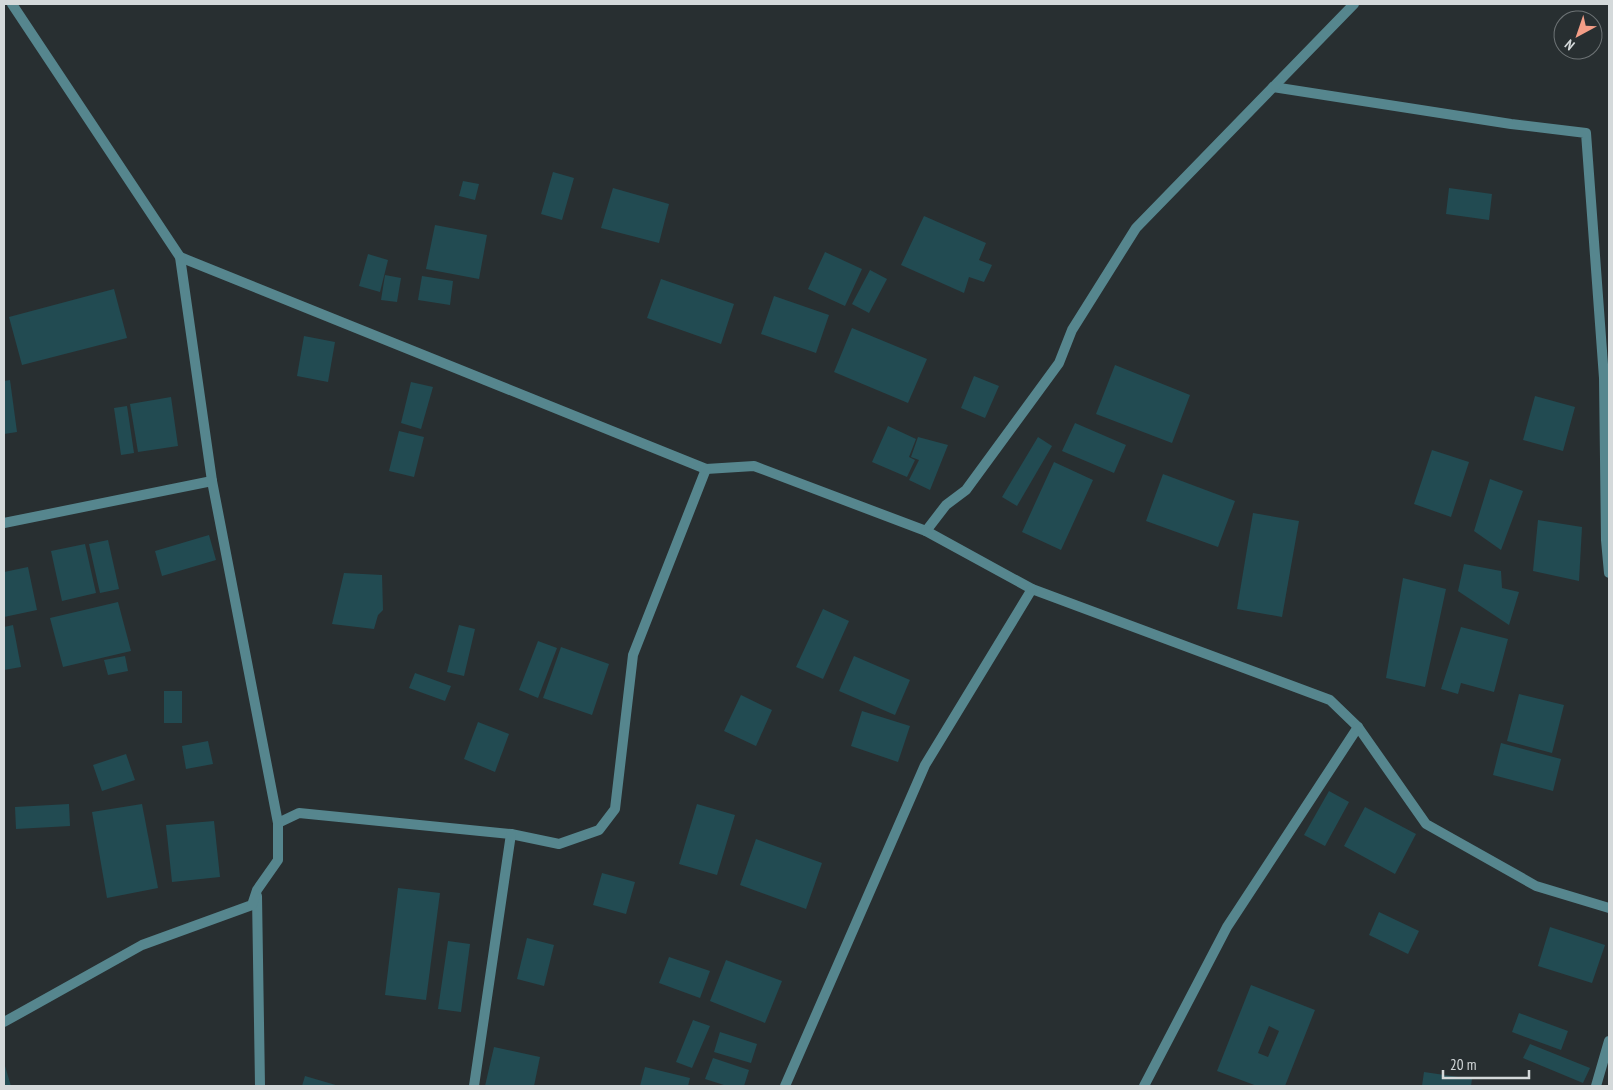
<svg xmlns="http://www.w3.org/2000/svg" width="1613" height="1090" font-family="'PT Sans Narrow',sans-serif">
<rect width="100%" height="100%" fill="#282f31"/>
<g fill="#224b52" fill-rule="evenodd">
<polygon points="553,172 574,178 562,220 541,214"/>
<polygon points="463,181 479,184 475,200 459,196"/>
<polygon points="613,188 669,204 659,243 601,228"/>
<polygon points="1449,188 1492,194 1489,220 1446,214"/>
<polygon points="924,216 986,243 979,260 992,265 984,282 969,277 964,293 901,265"/>
<polygon points="435,225 487,235 479,279 426,269"/>
<polygon points="825,252 862,269 845,306 808,289"/>
<polygon points="368,254 388,260 380,292 359,286"/>
<polygon points="870,270 887,279 869,313 852,304"/>
<polygon points="385,275 401,278 397,302 381,300"/>
<polygon points="422,276 453,281 450,305 418,300"/>
<polygon points="661,279 734,304 721,344 647,318"/>
<polygon points="114,289 127,338 22,365 9,317"/>
<polygon points="774,296 829,315 816,353 761,334"/>
<polygon points="852,328 927,359 908,403 834,372"/>
<polygon points="304,336 335,342 328,382 297,376"/>
<polygon points="1115,365 1190,395 1172,443 1096,414"/>
<polygon points="974,376 999,386 985,418 961,408"/>
<polygon points="10,380 17,432 4,434 4,381"/>
<polygon points="411,382 433,387 421,429 401,423"/>
<polygon points="1535,396 1575,407 1563,451 1523,440"/>
<polygon points="171,397 178,446 138,452 130,404"/>
<polygon points="127,406 134,453 121,455 114,408"/>
<polygon points="1075,423 1126,445 1114,473 1062,451"/>
<polygon points="888,426 916,439 909,457 915,460 907,477 872,462"/>
<polygon points="399,431 424,437 414,477 389,471"/>
<polygon points="918,437 948,445 930,490 909,480 919,460 911,457"/>
<polygon points="1038,437 1052,446 1017,506 1002,497"/>
<polygon points="1432,450 1469,462 1451,517 1414,504"/>
<polygon points="1054,462 1093,480 1061,550 1022,532"/>
<polygon points="1163,474 1235,501 1218,547 1146,521"/>
<polygon points="1490,479 1523,491 1501,550 1474,531"/>
<polygon points="1253,513 1299,521 1282,617 1237,609"/>
<polygon points="1538,520 1582,527 1579,581 1533,571"/>
<polygon points="209,535 216,560 162,576 155,551"/>
<polygon points="108,540 119,589 100,593 89,544"/>
<polygon points="85,544 96,593 62,601 51,551"/>
<polygon points="1464,564 1501,571 1502,588 1519,592 1509,625 1458,591"/>
<polygon points="28,567 37,610 4,617 4,572"/>
<polygon points="344,573 382,575 383,610 378,615 374,629 332,624"/>
<polygon points="1403,578 1446,589 1425,687 1386,678"/>
<polygon points="118,602 131,651 63,667 50,618"/>
<polygon points="823,609 849,621 823,679 796,667"/>
<polygon points="13,625 21,667 4,670 4,627"/>
<polygon points="459,625 475,629 464,676 447,672"/>
<polygon points="1461,627 1508,639 1494,692 1461,683 1458,694 1441,689"/>
<polygon points="538,641 557,648 538,698 519,690"/>
<polygon points="561,647 609,664 592,715 543,698"/>
<polygon points="125,656 128,671 108,675 104,660"/>
<polygon points="854,656 910,680 895,715 839,691"/>
<polygon points="415,673 451,686 445,701 409,688"/>
<rect x="164" y="691" width="18" height="32"/>
<polygon points="1519,694 1564,705 1552,753 1507,741"/>
<polygon points="741,695 772,710 756,746 724,731"/>
<polygon points="862,711 910,726 898,762 851,746"/>
<polygon points="478,722 509,734 495,772 464,759"/>
<polygon points="208,741 213,764 186,769 182,746"/>
<polygon points="1501,743 1561,759 1553,791 1493,775"/>
<polygon points="126,754 135,780 102,791 93,765"/>
<polygon points="1329,791 1349,802 1325,846 1304,835"/>
<polygon points="69,804 70,826 16,829 15,807"/>
<polygon points="142,804 158,888 107,898 92,812"/>
<polygon points="697,804 735,815 717,875 679,864"/>
<polygon points="1365,807 1416,834 1395,874 1344,846"/>
<polygon points="214,821 220,877 172,882 166,825"/>
<polygon points="756,839 822,863 806,909 740,885"/>
<polygon points="602,873 635,882 626,914 593,905"/>
<polygon points="398,888 440,893 426,1000 385,995"/>
<polygon points="1379,912 1419,931 1408,954 1369,935"/>
<polygon points="1550,927 1605,945 1592,983 1538,966"/>
<polygon points="527,938 554,945 544,986 517,979"/>
<polygon points="448,941 470,944 461,1012 438,1009"/>
<polygon points="669,957 710,971 700,998 659,983"/>
<polygon points="726,960 782,981 765,1023 710,1001"/>
<path d="M1251,985L1315,1010L1285,1086H1257L1217,1071ZM1269,1026L1279,1031L1268,1057L1258,1053Z"/>
<polygon points="1519,1013 1568,1031 1561,1050 1512,1032"/>
<polygon points="693,1020 710,1026 692,1068 676,1062"/>
<polygon points="720,1032 757,1044 751,1063 714,1052"/>
<polygon points="1530,1044 1590,1068 1583,1083 1523,1058"/>
<polygon points="494,1047 540,1057 534,1086 485,1086"/>
<polygon points="713,1058 749,1070 744,1086 727,1086 705,1079"/>
<polygon points="4,1066 5,1066 11,1086 4,1086"/>
<polygon points="645,1067 690,1078 688,1086 640,1086"/>
<polygon points="1424,1072 1472,1079 1471,1086 1422,1086"/>
<polygon points="305,1076 339,1086 302,1086"/>
</g>
<g fill="none" stroke-linecap="round" stroke-linejoin="round">
<g stroke="#56868e" stroke-width="10">
<polyline points="1273,87 1511,124 1586,133 1604,378 1606,540 1609,573"/>
<polyline points="180,257 706,469 754,466 926,531 946,505 966,490 1059,363 1072,330 1136,228 1354,4"/>
<polyline points="4,523 212,481"/>
<polyline points="926,531 1032,589 1330,700 1358,727 1426,824 1536,886 1609,908"/>
<polyline points="278,823 299,813 511,834 559,844 599,830 615,809 633,655 706,469"/>
<polyline points="257,896 260,1086"/>
<polyline points="4,1022 142,945 252,905 257,890 278,860 278,823 212,481 180,257 12,4"/>
<polyline points="474,1086 511,834"/>
<polyline points="785,1086 925,765 1032,589"/>
<polyline points="1144,1086 1227,927 1358,727"/>
<polyline points="1596,1086 1609,1041"/>
</g>
</g>
<rect width="1613" height="1090" fill="none" stroke="#d4d9da" stroke-width="10"/>
<g transform="translate(1578 35) rotate(220)"><circle r="24" fill="#282f31" stroke="#6d7375"/>
<path d="M0-4L9 19L0 12L-9 19Z" fill="#f49e87"/>
<text y="-8" font-size="14" font-weight="bold" text-anchor="middle" fill="#d4d9da">N</text>
</g>
<path d="M1443 1070v8h86v-8" fill="none" stroke="#d4d9da" stroke-width="2.5"/>
<text x="1450" y="1070" font-size="15" fill="#d4d9da" stroke="#282f31" stroke-width="4" paint-order="stroke">20 m</text>
</svg>
